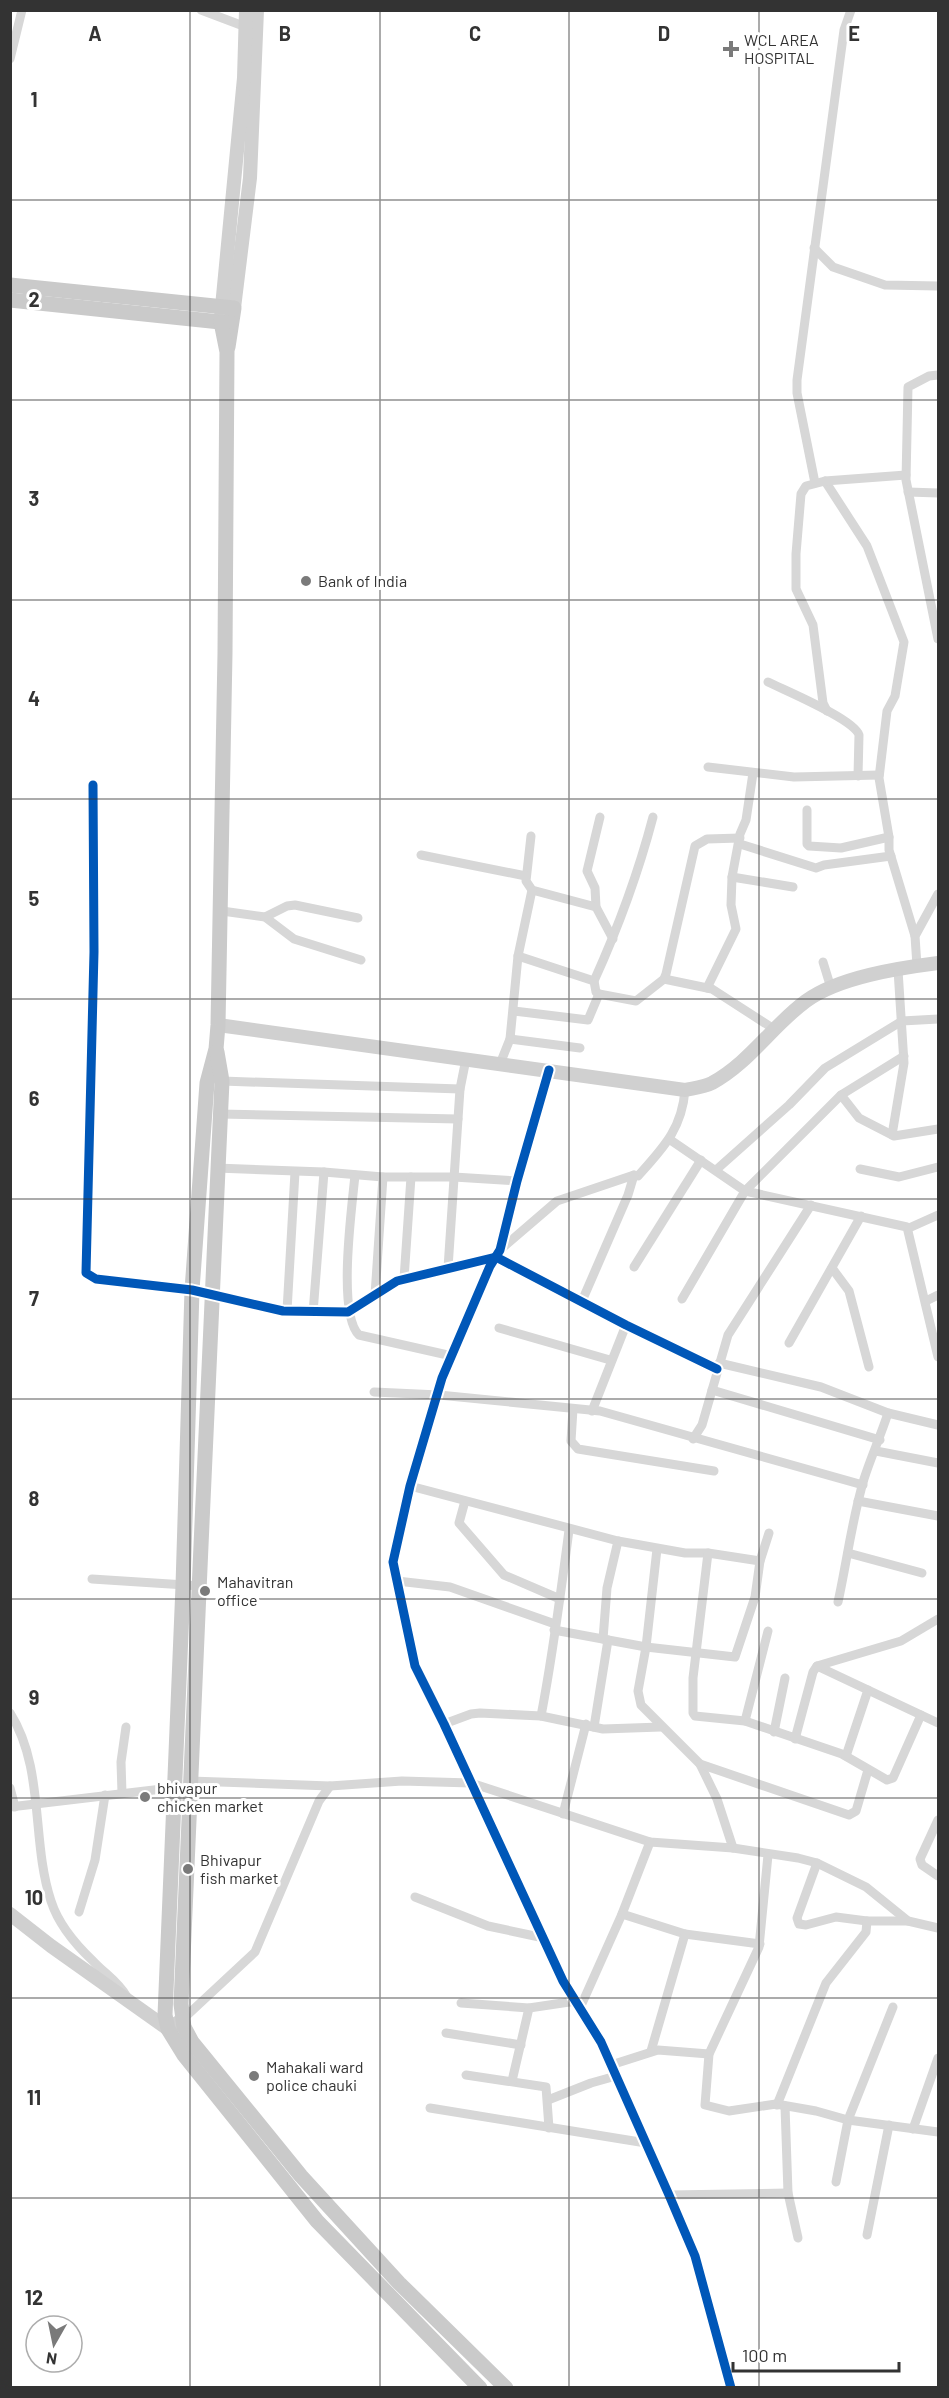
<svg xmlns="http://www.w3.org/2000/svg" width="949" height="2398" font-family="Barlow,sans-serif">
<rect width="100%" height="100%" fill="#fff"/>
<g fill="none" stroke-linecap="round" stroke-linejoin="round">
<g stroke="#d7d7d7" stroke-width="9">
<polyline points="201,10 246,27"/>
<polyline points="10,59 22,10"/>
<polyline points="814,248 833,267 885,285 938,286"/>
<polyline points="938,375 929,376 908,387 906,480 938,639"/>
<polyline points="825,481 867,546 904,642 895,696 887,711 879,778 889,837 889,850 915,936"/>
<polyline points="815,483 797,393 797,380 844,30 851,10"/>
<polyline points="908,492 938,493"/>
<path d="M768,682C786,691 854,719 859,735L858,776"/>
<polyline points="827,711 823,703 813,625 796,589 796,554 801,494 806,486 825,481 906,475"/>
<polyline points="708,767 794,777 879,775"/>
<polyline points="93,785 94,952 86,1273 96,1279 192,1290 283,1311 348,1312 397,1281 496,1257 626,1325 717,1369"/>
<polyline points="807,810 807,844 809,846 841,848 889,837"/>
<polyline points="600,817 587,871 595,888 596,907 613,939"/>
<polyline points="531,836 526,881 532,890 596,907"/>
<polyline points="740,844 816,868 824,865 891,856"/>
<polyline points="421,855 526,876"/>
<polyline points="732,877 793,887"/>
<polyline points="222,911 265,917 294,939 361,960"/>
<polyline points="265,917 287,906 295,905 358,918"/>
<polyline points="518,956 594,981 596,992 599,994 636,1001 664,979 666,974 695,846 707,839 740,838"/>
<polyline points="823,962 831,988"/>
<polyline points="917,966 915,936 938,894"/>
<polyline points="664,979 712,989 774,1029"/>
<path d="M594,981C618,928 638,874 653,817"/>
<polyline points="707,988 736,929 731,905 732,877 740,834 746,820 753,773"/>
<polyline points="514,1011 588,1020 599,994"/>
<polyline points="510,1039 580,1048"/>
<polyline points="500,1064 510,1039 518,956 532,890"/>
<polyline points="549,1070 517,1181 500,1250 490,1266 442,1378 410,1486 393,1562 415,1666 444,1724 563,1981 601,2042 669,2195 695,2256 731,2388"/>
<polyline points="222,1081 460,1089"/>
<polyline points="841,1095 859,1118 894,1136 938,1129"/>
<polyline points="220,1114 458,1119"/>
<polyline points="892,1135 904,1063 898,970"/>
<polyline points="669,1139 745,1191 907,1227 938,1357"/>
<polyline points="216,1168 324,1172 383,1177 454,1177 517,1181"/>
<polyline points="860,1169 899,1177 938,1167"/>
<polyline points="716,1170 789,1105 825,1068 902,1021 938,1019"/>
<path d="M355,1175C352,1207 337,1314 359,1335L452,1356"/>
<polyline points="909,1228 938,1215"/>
<path d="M500,1250L557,1201L634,1175L638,1176C663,1148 682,1129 685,1090"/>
<polyline points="634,1267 701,1160"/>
<polyline points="448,1268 460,1089 466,1059"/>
<polyline points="832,1268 849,1291 869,1367"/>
<polyline points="404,1279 411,1177"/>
<polyline points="375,1295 383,1177"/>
<polyline points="682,1299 745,1191 841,1095 904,1056"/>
<polyline points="582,1301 628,1195 634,1175"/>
<polyline points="926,1301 938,1295"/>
<polyline points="287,1311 295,1172"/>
<polyline points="313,1313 324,1172"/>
<polyline points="499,1328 610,1360"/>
<polyline points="789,1343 861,1216"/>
<polyline points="719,1363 821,1387 888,1413 938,1425"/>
<polyline points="712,1390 880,1440"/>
<polyline points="374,1392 439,1395 600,1411 863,1485"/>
<polyline points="573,1409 571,1441 578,1449 714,1471"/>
<polyline points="592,1411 626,1325"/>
<polyline points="693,1439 702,1425 728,1335 811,1205"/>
<polyline points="876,1451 938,1463"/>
<polyline points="410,1486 618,1541 685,1553 708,1553 760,1561"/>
<polyline points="465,1501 459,1523 504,1575 560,1599"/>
<polyline points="858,1501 938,1516"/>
<polyline points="657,1549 646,1647 638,1691 641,1705 700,1764 717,1799 733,1848"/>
<polyline points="708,1553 693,1678 693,1713 695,1716 745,1721 842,1754 887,1780 893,1778 921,1715"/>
<polyline points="848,1553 922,1573"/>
<polyline points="92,1579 201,1586"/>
<polyline points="397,1581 450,1587 555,1624"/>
<path d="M838,1602C847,1561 852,1519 864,1479C871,1457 881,1435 888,1413"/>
<polyline points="554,1630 646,1647 735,1657 755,1597 760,1561 769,1533"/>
<polyline points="603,1639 607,1588 618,1541"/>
<polyline points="817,1666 938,1723"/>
<path d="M10,1713C45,1768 31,1841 51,1901C58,1923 76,1945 93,1961C105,1974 118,1981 127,1997"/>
<path d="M541,1716C553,1654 561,1592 569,1530"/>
<polyline points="745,1721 768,1631"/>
<polyline points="444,1724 471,1714 480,1713 541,1716 603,1729 661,1727"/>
<polyline points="594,1727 608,1640"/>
<polyline points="774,1732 785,1678"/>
<polyline points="795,1739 813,1672 817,1666 901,1641 938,1619"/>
<polyline points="846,1756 868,1690"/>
<polyline points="700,1764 849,1815 856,1811 868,1770"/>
<polyline points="190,1781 330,1786 402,1781 471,1783 650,1842 733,1848 798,1858 817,1863 866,1887 908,1921 938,1928"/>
<polyline points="10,1788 15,1807"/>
<polyline points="122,1793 121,1762 126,1727"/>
<polyline points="10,1807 179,1787"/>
<polyline points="563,1814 586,1724"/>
<polyline points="938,1820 920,1859 922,1865 938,1876"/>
<polyline points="768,1855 759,1947 709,2054 705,2105 729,2111 776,2104 816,2111 848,2120 938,2132"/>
<polyline points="817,1863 797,1918 799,1924 806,1925 836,1917 867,1921"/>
<polyline points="415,1897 488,1926 544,1938"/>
<polyline points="79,1912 95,1860 105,1795"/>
<polyline points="622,1914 685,1934 760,1944"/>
<polyline points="461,2003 529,2008 576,2001"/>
<polyline points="580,2008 622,1914 650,1842"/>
<polyline points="182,2020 255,1952 319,1801 330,1786"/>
<polyline points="446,2033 521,2045"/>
<polyline points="651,2051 685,1934"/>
<polyline points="611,2065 658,2050 709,2054"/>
<polyline points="466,2075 546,2087 549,2128"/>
<polyline points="512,2081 529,2008"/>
<polyline points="548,2100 591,2083 616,2076"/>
<polyline points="777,2105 826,1983 866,1932 867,1921 908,1921"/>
<polyline points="785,2106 788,2193 798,2238"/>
<polyline points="430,2108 646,2143"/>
<polyline points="913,2129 938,2058"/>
<polyline points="836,2182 848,2120 893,2007"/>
<polyline points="669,2195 788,2193"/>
<polyline points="867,2235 889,2125"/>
</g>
<g stroke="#d0d0d0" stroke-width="14">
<polyline points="234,308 250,178 257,10"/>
<polyline points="221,317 244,78 246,10"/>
<path d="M218,1025L685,1090C694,1088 704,1087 712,1083C749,1063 772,1026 806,1001C839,977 899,968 938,963"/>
<polyline points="10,1914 51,1946 168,2029 182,2020"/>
</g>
<g stroke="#cacaca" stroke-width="15">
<polyline points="10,285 234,308 228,347"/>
<polyline points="10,300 230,323"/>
<polyline points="221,322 227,352 225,653 218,1025 216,1049 207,1083 192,1290 183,1586 165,2015 168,2029 184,2055 317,2221 480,2388"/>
<path d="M217,1052L222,1081C208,1389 194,1696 181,2004L184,2027L192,2042L301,2176L399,2283L506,2388"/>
</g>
<g stroke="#fff" stroke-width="13">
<g id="cycleway">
<polyline points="93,785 94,952 86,1273 96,1279 192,1290 283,1311 348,1312 397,1281 496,1257 626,1325 717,1369"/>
<polyline points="549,1070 517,1181 500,1250 490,1266 442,1378 410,1486 393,1562 415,1666 444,1724 563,1981 601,2042 669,2195 695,2256 731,2388"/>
</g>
</g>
<use href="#cycleway" stroke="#0057b8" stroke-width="9"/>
</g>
<path fill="none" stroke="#333" stroke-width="1.5" stroke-opacity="0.55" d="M190,10V2388M380,10V2388M569,10V2388M759,10V2388M10,200H938M10,400H938M10,600H938M10,799H938M10,999H938M10,1199H938M10,1399H938M10,1599H938M10,1798H938M10,1998H938M10,2198H938"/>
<g fill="#7a7a7a" stroke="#fff" stroke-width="2">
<path d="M728 40h6v6h6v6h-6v6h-6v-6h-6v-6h6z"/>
<circle cx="306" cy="581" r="6"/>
<circle cx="205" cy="1591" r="6"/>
<circle cx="145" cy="1797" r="6"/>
<circle cx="188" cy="1869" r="6"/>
<circle cx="254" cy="2076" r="6"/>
</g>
<g text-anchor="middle" stroke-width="6" stroke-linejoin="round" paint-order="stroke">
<g font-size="16" fill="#333" stroke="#fff" text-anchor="start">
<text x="744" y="46">WCL AREA<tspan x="744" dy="18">HOSPITAL</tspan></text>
<text x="318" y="587">Bank of India</text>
<text x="217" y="1588">Mahavitran<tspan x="217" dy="18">office</tspan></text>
<text x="157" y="1794">bhivapur<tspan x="157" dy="18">chicken market</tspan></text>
<text x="200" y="1866">Bhivapur<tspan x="200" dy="18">fish market</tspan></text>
<text x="266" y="2073">Mahakali ward<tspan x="266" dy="18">police chauki</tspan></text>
</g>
</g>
<g font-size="20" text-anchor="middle" font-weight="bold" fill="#333" stroke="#fff" stroke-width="6" stroke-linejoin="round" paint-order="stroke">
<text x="95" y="41">A</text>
<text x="285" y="41">B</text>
<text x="475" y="41">C</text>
<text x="664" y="41">D</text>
<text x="854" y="41">E</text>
<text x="34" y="107">1</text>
<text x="34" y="307">2</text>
<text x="34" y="506">3</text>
<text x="34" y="706">4</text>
<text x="34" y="906">5</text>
<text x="34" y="1106">6</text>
<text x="34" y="1306">7</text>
<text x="34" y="1506">8</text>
<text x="34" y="1705">9</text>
<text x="34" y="1905">10</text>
<text x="34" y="2105">11</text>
<text x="34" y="2305">12</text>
</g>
<rect width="949" height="2398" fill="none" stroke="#333333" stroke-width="24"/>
<g transform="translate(54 2344) rotate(189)"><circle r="28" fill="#ffffff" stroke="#adadad" stroke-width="1.5"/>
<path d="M0-4.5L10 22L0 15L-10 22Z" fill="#7a7a7a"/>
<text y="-9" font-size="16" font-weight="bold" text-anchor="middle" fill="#333333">N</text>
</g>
<path d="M733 2362v9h166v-9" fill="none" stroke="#333333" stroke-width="3"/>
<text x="742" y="2362" font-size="18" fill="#333333" stroke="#ffffff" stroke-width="4.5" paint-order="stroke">100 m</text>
</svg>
